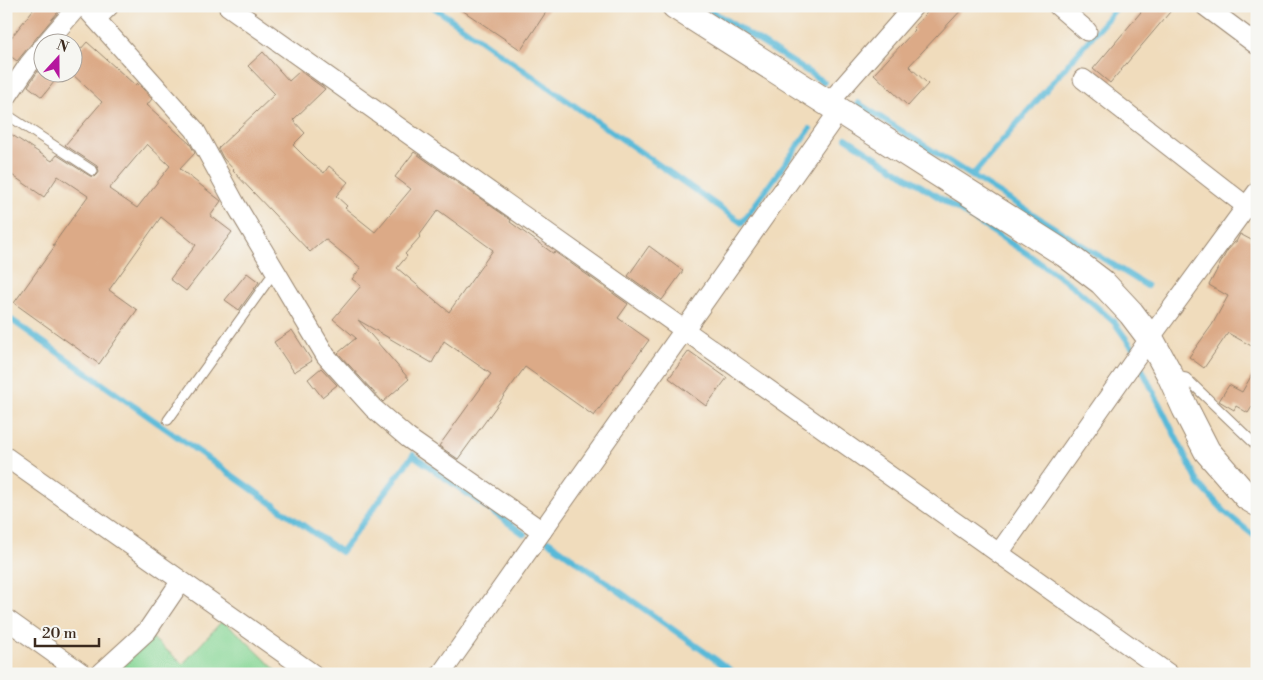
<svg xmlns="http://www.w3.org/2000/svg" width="1263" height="680" font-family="'Libre Bodoni',serif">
<rect width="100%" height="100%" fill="#f6f6f2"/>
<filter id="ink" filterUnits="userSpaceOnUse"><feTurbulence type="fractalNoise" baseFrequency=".02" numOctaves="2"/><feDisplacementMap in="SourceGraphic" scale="10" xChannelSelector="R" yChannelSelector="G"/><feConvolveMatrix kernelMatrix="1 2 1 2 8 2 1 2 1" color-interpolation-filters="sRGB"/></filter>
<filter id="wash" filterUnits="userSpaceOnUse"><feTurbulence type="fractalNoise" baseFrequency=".0096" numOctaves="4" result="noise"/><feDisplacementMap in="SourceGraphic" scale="20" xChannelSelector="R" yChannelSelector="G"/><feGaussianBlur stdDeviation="1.12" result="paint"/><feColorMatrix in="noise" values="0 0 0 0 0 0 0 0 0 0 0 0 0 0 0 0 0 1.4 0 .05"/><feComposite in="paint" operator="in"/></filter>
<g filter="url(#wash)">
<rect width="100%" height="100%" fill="#f0dcbc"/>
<polygon fill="#87d796" stroke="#61805a" points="222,621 239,634 280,674 108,674 151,637 183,664"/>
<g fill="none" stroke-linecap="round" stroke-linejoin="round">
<g stroke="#59b9d8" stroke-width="6">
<polyline points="432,6 742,223 810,129"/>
<polyline points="704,6 824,82"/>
<polyline points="858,103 972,176 1118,6"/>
<polyline points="846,138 1026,253 1074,287 1114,322 1132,347"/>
<polyline points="972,176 1147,286"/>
<polyline points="6,316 341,552 413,455 524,534"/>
<polyline points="1140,365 1199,484 1226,513 1257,538"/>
<polyline points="548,541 736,674"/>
</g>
</g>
<g id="blocks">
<g fill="#dcaa87" fill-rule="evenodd">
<polygon points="36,6 63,6 17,61 6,53 6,44"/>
<polygon points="456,6 550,6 521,50"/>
<polygon points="933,6 965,6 909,66 928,84 908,106 874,74 915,30 913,28"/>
<polygon points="1146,6 1175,6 1110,83 1093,69"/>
<path d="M87,42L135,85L137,83L145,91L152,99L147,105L190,144L195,153L180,169L221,201L211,215V216L232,232L186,291L170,279L196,245L161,217L109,290L137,310L99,364L14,303L55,246L53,245L88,196L58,176L44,197L6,171V131L52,161L57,155L90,176L95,177L98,174L99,171L97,166L65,145L102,102L70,72H72V55L74,57ZM147,144L170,166L137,208L109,189Z"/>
<path d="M263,52L289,81L300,71L325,89L293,120L305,133L293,145L307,159L324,173L329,166L348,182L336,196L347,206L345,208L375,232L411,189L395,177L414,152L511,220L510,222L554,254L555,252L628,304L618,318L649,340L594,416L525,367L458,459L439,446L491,374L444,341L432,363L358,320L409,379L383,402L381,400L338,353L356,338L333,319L361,286L352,279L361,268L325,239L310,252L233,171L234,170L223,158L218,148L275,94L248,66ZM438,210L493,250L449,312L397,268L407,256L405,254L420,237L419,236Z"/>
<polygon points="42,65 42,72 62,72 42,97 28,86"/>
<polygon points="1240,234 1257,243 1257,349 1228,333 1204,368 1189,357 1212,325 1228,296 1209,285 1227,251 1235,242 1236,242"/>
<polygon points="649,246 683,271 662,300 628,276"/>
<polygon points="247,273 259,282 239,310 225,300"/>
<polygon points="292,330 312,361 294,372 274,342"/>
<polygon points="689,351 727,378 706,406 669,378"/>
<polygon points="1257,366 1257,399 1248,413 1236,406 1234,410 1219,401 1229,385 1242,392"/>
<polygon points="321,368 337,385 322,397 308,379"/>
</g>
</g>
</g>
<g filter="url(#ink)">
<use href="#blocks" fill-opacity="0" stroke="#96836d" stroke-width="1"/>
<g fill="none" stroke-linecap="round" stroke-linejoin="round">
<g stroke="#96836d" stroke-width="11">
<g id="lane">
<polyline points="6,114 93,171"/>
<polyline points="1174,376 1186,378 1257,446"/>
<polyline points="168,420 275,271"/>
</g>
</g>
<g stroke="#96836d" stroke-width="21">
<g id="street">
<polyline points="84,6 195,130 236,205 326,356 373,408 408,438 542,531"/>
<polyline points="228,6 1169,674"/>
<polyline points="1058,6 1087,31"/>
<polyline points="1205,6 1257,45"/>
<polyline points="96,19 109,6"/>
<polyline points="47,42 78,6"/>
<polyline points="1083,79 1246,206"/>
<polyline points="6,98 29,64 42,48"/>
<polyline points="828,104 914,6"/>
<polyline points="6,457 313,674"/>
<polyline points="999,553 1150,338 1257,192"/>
<polyline points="6,619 83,674"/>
<polyline points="100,674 147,631 181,581"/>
<polyline points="441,674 839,111"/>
</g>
</g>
<g stroke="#96836d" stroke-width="28">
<polyline id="secondary" points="675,6 1065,254 1102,282 1131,313 1150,338 1170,375 1185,408 1207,451 1247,497 1257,503"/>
</g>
<use href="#lane" stroke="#fff" stroke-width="9"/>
<use href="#street" stroke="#fff" stroke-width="19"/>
<use href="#secondary" stroke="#fff" stroke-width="26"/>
</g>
</g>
<rect width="1263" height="680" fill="none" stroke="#f6f6f2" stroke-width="25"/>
<g transform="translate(58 58) rotate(21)"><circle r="24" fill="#f6f6f2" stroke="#aba49d"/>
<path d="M0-4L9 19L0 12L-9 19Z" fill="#b5179e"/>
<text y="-8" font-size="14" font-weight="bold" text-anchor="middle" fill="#3b2a1e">N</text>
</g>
<path d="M35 638v8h64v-8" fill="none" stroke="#3b2a1e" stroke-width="2.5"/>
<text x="42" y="638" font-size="15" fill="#3b2a1e" stroke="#f6f6f2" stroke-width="4" paint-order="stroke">20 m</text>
</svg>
